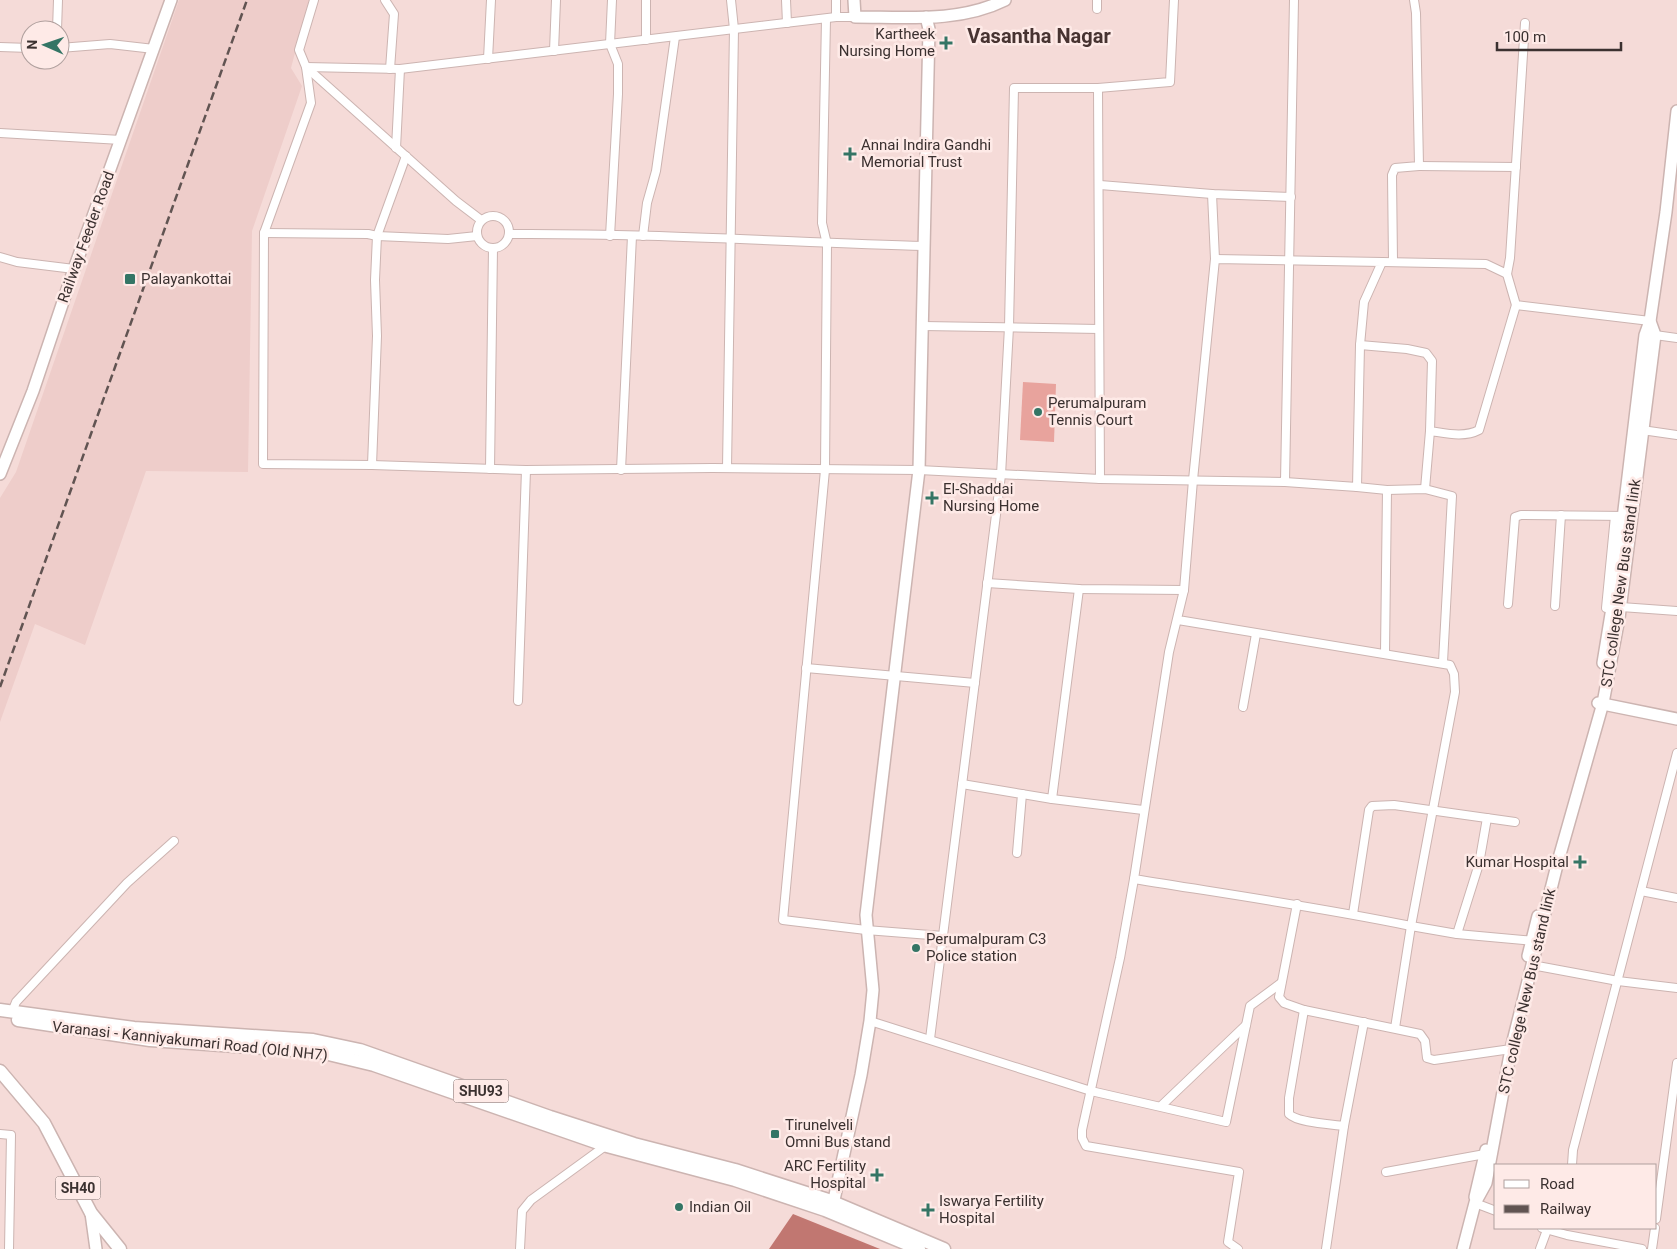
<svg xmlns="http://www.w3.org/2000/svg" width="1677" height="1249" font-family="Roboto,sans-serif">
<rect width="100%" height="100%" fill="#f5dbd8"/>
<polygon fill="#eecdca" points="179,0 309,0 291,68 302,86 252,231 248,472 146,471 85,645 35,624 0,722 0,498 16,472"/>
<polygon fill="#e8a39d" points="1023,382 1056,384 1054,442 1020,440"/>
<polygon fill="#c17771" points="793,1214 880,1249 769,1249"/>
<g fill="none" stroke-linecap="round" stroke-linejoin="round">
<g stroke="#ccb4b1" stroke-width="10">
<g id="street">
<polyline points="314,0 299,50 306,67 456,201 481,220"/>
<polyline points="385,0 394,14 390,69"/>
<polyline points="646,0 646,40"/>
<polyline points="786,0 787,23"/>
<polyline points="1097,9 1097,0"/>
<polyline points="836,17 836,0"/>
<polyline points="855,17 836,17 400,69 306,67 311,103 264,233 263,464 372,465 526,470 712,468 919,470 1100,479 1285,482 1294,0"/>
<polyline points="826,19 822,223 827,244 825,470 783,920 866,930 943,936"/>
<polyline points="57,30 58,0"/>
<polyline points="0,47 30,48"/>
<polyline points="60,48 110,44 154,49"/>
<polyline points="554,51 556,0"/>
<polyline points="488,59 491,0"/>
<polyline points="1098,88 1100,479"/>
<polyline points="0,133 121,140"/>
<polyline points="396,148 400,69"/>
<polyline points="1419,166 1516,167"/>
<polyline points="1100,185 1212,194 1291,197"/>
<polyline points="1212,194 1215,259"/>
<circle cx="493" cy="232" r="16"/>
<polyline points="264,233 368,234 377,236 448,239 477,236"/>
<path d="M509,234C648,233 787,242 925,246"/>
<polyline points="610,236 618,94 618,64 610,44 612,0"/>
<polyline points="643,236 647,203 656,171 675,37"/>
<polyline points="0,257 17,262 74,269"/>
<polyline points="1393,261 1392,175 1395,168 1419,166 1416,13 1414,0"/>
<polyline points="1382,262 1486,264 1507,274 1516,305 1650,321"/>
<polyline points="1507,274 1510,258 1525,23"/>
<polyline points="923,326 1099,329"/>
<polyline points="1655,335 1677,338"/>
<path d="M1360,345L1407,349L1426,353L1432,361L1430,431C1445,433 1464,438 1479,430L1516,305"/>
<polyline points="1642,430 1677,435"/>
<polyline points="372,465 377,336 375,280 377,236 406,156"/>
<polyline points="727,468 734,29 731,0"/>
<polyline points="490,469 493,248"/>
<polyline points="621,470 632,236"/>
<polyline points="1357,487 1387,490 1425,489 1452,496 1443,662"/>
<polyline points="1425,489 1430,431"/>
<polyline points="987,583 1079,589 1184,590"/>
<polyline points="1508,604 1515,517 1521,515 1627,516"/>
<polyline points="1555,606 1561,515"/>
<polyline points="1621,607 1677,611"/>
<polyline points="1606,608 1615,516"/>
<path d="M1178,620L1450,665L1454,674L1455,692L1411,926C1319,907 1226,894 1134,879L1169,652L1184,590L1193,480L1215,259L1382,262L1364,302L1360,345L1357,487L1285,482"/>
<polyline points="1385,653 1387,490"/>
<polyline points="806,668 975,683"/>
<polyline points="518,701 526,470"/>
<polyline points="1243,707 1256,634"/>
<polyline points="962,784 1052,799 1143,810"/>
<polyline points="1052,799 1079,589"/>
<polyline points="1017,853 1022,794"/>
<polyline points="1134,879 1120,958 1082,1130 1082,1138 1086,1146 1239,1172 1228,1242 1238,1249"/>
<polyline points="1641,891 1677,898"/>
<polyline points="1297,904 1279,997 1284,1003 1304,1010 1420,1034 1425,1041 1427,1058 1434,1060 1511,1049"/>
<polyline points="1353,914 1369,810 1372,806 1394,805 1515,822"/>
<polyline points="1457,934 1479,864 1487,818"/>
<polyline points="1532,965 1618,981 1677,988"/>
<path d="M1304,1010L1289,1098V1114C1298,1123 1331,1124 1344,1126"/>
<polyline points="12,1012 16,1002 127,883 174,841"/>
<polyline points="870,1021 1091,1091 1226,1122 1250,1006 1281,983"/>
<polyline points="1395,1028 1411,926 1457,934 1535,941"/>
<polyline points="930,1039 1001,475 1009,327 1014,88 1098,88 1170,82 1174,0"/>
<polyline points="1161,1106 1246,1025"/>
<polyline points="0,1134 11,1135 9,1249"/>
<polyline points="1572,1165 1573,1150 1677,753"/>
<polyline points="1386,1172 1485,1154"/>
<polyline points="1475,1203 1496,1211"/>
<polyline points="1656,1219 1677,1063"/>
<polyline points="1542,1228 1567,1235 1642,1249"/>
<polyline points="520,1249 522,1211 531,1200 608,1144"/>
<polyline points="1326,1249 1344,1126 1364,1022"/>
<polyline points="1540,1249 1547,1230"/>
<polyline points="1652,1249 1655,1228"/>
</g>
</g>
<g stroke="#ccb4b1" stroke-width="14">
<g id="secondary">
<path d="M854,0L855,17C904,17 959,23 1005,0"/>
<polyline points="0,474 33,391 74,269 171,0"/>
<polyline points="1603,663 1613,602 1645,335 1650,321"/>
<polyline points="1598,703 1677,719"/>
<polyline points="1528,956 1538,916"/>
<polyline points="1475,1197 1486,1150"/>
<polyline points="832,1209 861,1075 870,1021 873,990 866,915 919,470 929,29 926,17"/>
<polyline points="91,1213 96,1249"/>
<polyline points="1463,1249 1475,1203 1486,1183 1511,1049 1557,865 1603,703 1619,618 1655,335 1650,321 1666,212 1677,111"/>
</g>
</g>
<g stroke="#ccb4b1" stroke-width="15">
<g id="primary">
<polyline points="0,1010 134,1028 313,1040 360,1050 550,1117 634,1144 735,1170 828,1200 944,1249"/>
<polyline points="18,1020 150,1040 320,1052 374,1065 607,1146 735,1180 825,1210 919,1249"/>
<polyline points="0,1071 44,1123 91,1213 120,1249"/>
</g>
</g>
<use href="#street" stroke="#fff" stroke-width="8"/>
<use href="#secondary" stroke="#fff" stroke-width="11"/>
<use href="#primary" stroke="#fff" stroke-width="12"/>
<polyline stroke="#615452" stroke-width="2.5" stroke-dasharray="8 4" stroke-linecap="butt" points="0,687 247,0"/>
</g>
<g fill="#347565" stroke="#feeae7" stroke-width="2">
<path d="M943.5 35.5h5v5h5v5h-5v5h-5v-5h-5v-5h5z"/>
<path d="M847.5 146.5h5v5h5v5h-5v5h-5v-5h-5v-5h5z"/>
<rect x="124" y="273" width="12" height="12" rx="2.5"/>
<circle cx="1038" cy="412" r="5"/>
<path d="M929.5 490.5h5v5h5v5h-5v5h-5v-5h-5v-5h5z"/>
<path d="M1577.5 854.5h5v5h5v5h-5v5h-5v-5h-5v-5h5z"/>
<circle cx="916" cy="948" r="5"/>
<rect x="770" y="1129" width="10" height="10" rx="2.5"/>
<path d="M874.5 1167.5h5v5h5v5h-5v5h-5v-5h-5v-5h5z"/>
<circle cx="679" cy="1207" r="5"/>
<path d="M925.5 1202.5h5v5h5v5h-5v5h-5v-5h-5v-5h5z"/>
</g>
<g text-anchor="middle" stroke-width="5" stroke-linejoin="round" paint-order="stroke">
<g fill="#feeae7" stroke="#766867" stroke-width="1">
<rect x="453.5" y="1079.5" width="55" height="23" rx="4"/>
<rect x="55.5" y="1176.5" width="45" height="23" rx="4"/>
</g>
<g font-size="14" font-weight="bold" fill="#3b3130">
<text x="481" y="1096">SHU93</text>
<text x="78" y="1193">SH40</text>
</g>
<g font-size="15" fill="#3b3130" stroke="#feeae7" text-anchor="start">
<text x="935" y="39" text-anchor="end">Kartheek<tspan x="935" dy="17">Nursing Home</tspan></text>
<text x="861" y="150">Annai Indira Gandhi<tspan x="861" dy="17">Memorial Trust</tspan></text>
<text x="141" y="284">Palayankottai</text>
<text x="1048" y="408">Perumalpuram<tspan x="1048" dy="17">Tennis Court</tspan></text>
<text x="943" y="494">El-Shaddai<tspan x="943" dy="17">Nursing Home</tspan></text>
<text x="1569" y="867" text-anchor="end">Kumar Hospital</text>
<text x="926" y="944">Perumalpuram C3<tspan x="926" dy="17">Police station</tspan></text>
<text x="785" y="1130">Tirunelveli<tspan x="785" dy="17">Omni Bus stand</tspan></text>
<text x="866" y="1171" text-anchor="end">ARC Fertility<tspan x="866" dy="17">Hospital</tspan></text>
<text x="939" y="1206">Iswarya Fertility<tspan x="939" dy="17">Hospital</tspan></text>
<text x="689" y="1212">Indian Oil</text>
</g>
<g font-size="15" fill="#3b3130" stroke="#feeae7">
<text transform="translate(86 237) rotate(-70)" y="5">Railway Feeder Road</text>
<text transform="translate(1621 583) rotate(-82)" y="5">STC college New Bus stand link</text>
<text transform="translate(1527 991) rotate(-77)" y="5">STC college New Bus stand link</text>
<text transform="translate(190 1041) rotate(6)" y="5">Varanasi - Kanniyakumari Road (Old NH7)</text>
</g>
<g font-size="20" font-weight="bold" fill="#473331" stroke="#feeae7">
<text x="1039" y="43">Vasantha Nagar</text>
</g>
</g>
<rect x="1494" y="1164" width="162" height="65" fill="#feeae7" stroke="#b0a09e"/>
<rect x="1504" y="1180" width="25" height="8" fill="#ffffff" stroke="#b0a09e"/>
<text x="1540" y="1189" font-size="15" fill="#3b3130">Road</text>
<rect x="1504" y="1205" width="25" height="8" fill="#615452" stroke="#b0a09e"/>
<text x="1540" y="1214" font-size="15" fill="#3b3130">Railway</text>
<g transform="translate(45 45) rotate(272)"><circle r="24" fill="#feeae7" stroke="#b0a09e"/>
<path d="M0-4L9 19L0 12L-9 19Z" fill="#347565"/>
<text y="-8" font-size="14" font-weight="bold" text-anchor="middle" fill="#3b3130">N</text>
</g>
<path d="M1497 42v8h124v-8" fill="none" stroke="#3b3130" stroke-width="2.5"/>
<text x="1504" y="42" font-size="15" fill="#3b3130" stroke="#feeae7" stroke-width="4" paint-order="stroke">100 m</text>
</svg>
